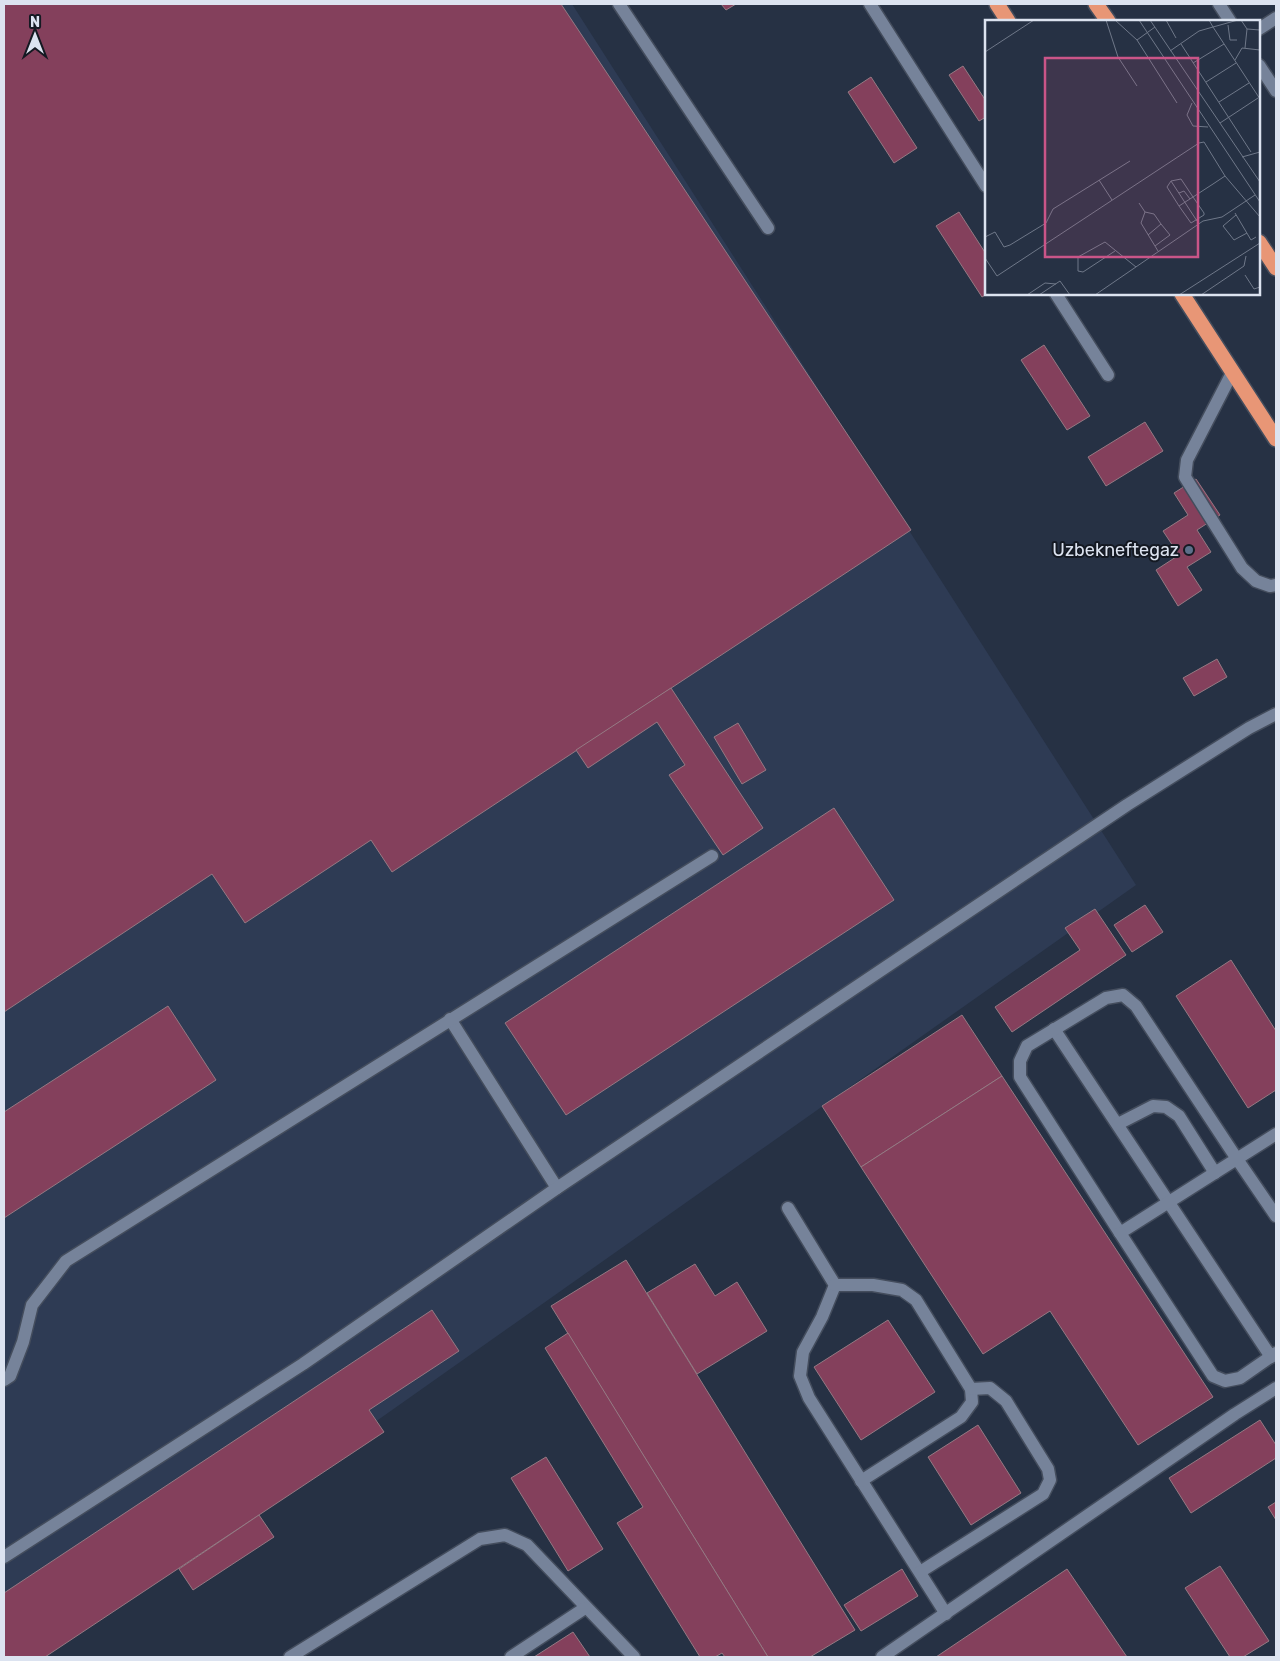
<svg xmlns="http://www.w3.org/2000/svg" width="1280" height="1661" font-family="Rubik,sans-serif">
<rect width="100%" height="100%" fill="#263144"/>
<polygon fill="#2e3b54" points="4,4 572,4 1136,885 42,1657 4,1657"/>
<g fill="#84405c" stroke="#957983">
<polygon points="4,4 561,4 911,530 392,872 371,840 245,923 212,874 4,1012"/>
<polygon points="721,4 736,4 726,10"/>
<polygon points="963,66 986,101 986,117 979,121 949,75"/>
<polygon points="871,77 917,148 894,163 848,92"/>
<polygon points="959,212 986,254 987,294 982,297 936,226"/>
<polygon points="1044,345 1090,416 1067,430 1021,360"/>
<polygon points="1145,422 1163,451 1106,486 1088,457"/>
<polygon points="1196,479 1220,515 1197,530 1211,552 1187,567 1202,590 1178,606 1156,570 1179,555 1163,531 1188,515 1174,493"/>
<polygon points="1217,659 1227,677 1194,696 1183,678"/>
<polygon points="671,688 763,828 723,855 669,775 685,765 657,722 588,768 576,750"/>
<polygon points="738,723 766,770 742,784 714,737"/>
<polygon points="834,808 894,900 566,1115 505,1023"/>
<polygon points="1145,905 1163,932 1132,952 1114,925"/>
<polygon points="1095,909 1126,955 1012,1032 995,1007 1080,950 1065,928"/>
<polygon points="1231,960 1276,1031 1276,1090 1248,1108 1176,996"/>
<polygon points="168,1006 216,1080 4,1218 4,1112"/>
<polygon points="962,1015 1002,1076 861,1167 822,1106"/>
<polygon points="1002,1076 1213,1397 1138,1445 1050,1311 983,1354 861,1167"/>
<polygon points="626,1260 855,1630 810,1657 768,1657 551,1306"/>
<polygon points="695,1264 715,1296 737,1282 767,1331 697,1374 647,1293"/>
<polygon points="432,1310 459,1351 369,1410 384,1432 45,1657 4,1657 4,1593"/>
<polygon points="888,1320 935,1392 861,1440 814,1367"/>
<polygon points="568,1333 768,1657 725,1657 722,1653 715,1657 700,1657 617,1523 643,1507 545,1348"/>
<polygon points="1260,1420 1276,1445 1276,1458 1191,1513 1169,1478"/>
<polygon points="978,1425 1021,1493 971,1525 928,1457"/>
<polygon points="546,1457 603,1549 568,1571 511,1478"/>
<polygon points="1276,1502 1276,1520 1268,1507"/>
<polygon points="259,1515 274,1537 193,1590 179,1569"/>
<polygon points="1220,1566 1269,1641 1243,1657 1230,1657 1185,1588"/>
<polygon points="902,1569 918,1596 861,1631 844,1605"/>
<polygon points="1067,1569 1127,1657 936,1657"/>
<polygon points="573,1632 590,1657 534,1657"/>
</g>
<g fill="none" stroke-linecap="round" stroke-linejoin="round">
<g stroke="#444d5d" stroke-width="15">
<g id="lane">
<polyline points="619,4 768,228"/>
<polyline points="870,4 986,186"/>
<polyline points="1219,4 1230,21"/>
<polyline points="1259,29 1276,18"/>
<polyline points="1259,65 1276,91"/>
<polyline points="1056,294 1108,375"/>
<polyline points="1232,373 1187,460 1185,477 1242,568 1256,581 1270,586 1276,585"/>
<polyline points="450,1019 557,1188"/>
<polyline points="1054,1029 1271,1357"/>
<polyline points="1118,1124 1153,1106 1166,1107 1179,1116 1215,1173"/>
<path d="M1276,1134C1224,1167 1172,1200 1120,1233L1020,1077V1061L1027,1046L1106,998L1123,995L1136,1006L1237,1159L1276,1216"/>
<polyline points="788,1208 835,1285 822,1317 803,1352 800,1376 809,1398 946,1614"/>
<polyline points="1120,1233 1213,1376 1225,1381 1240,1378 1276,1353"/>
<polyline points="835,1285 873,1285 902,1290 916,1300 971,1389 972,1402 961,1417 861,1481"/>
<polyline points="4,1380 10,1376 23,1342 32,1305 66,1261 712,856"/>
<polyline points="4,1557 303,1364 557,1188 1127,805 1249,728 1276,714"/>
<polyline points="920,1572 1043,1494 1050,1480 1048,1469 1006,1401 990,1388 971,1389"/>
<polyline points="290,1657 480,1539 505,1535 527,1545 634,1657"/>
<polyline points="511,1657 585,1608"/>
<polyline points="882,1657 1235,1414 1276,1388"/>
</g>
</g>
<g stroke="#444d5d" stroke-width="18">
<g id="highway">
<polyline points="997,4 1008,21"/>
<polyline points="1096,4 1108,21"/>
<polyline points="1259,242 1276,268"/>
<polyline points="1182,294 1276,439"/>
</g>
</g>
<use href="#lane" stroke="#76839a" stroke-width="12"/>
<use href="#highway" stroke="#e89676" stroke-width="15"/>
</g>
<circle fill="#5c6f8a" stroke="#141922" stroke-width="2" cx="1189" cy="550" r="5"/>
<g text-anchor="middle" stroke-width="4" stroke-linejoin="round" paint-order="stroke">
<g font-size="18" fill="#dce3f0" stroke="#141922" text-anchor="end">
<text x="1179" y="556">Uzbekneftegaz</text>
</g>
</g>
<g transform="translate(985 20)">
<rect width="275" height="275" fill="#263144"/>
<path fill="none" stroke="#6f7889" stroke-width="1" d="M121,0L133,37L152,66M130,0L152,20L170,7M154,0L275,182M165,0L275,162M181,0L191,18M253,0L228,7L275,79M256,0L262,9L275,10M243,5L245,20H252M152,20L192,83M196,24L266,132M260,28L262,9M185,31L214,11L228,7L224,0M0,32L49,0M250,40L257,28L275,30M208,43L239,24M221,62L251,43M234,82L264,63M207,83L202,95L208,106L223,107M235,103L273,78M257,137L275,132M114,160L127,180M186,161L212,201M194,173L199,171L205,179M154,183L160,192L156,203L173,231M194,186L206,203L219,195V193L208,177L196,159L186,161L182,167L194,186L208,177L228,164L240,156M160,192L169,194L176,204L163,215M250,193L266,220L271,217M251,195L238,206L249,220L262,213M0,217L10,212L19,227L25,225L61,203L68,189L145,141M170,226L185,215L176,204M130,231L98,252L93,251V237L120,222L151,247M0,238L12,256L214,123L219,122L240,156L275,197M260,255L269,269L275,267M42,275L60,263L71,264M54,275L75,261L85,275M110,275L218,201L237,197L270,175M194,275L275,223M216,275L259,246L261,236"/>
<path fill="#ca5588" fill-opacity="0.15" stroke="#ca5588" stroke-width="2.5" d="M60,38H213V237H60Z"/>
<rect width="275" height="275" fill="none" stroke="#dce3f0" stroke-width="2.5"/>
</g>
<rect width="1280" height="1661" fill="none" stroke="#dce3f0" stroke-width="10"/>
<g transform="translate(35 35)" stroke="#141922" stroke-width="4" paint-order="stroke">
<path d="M0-4L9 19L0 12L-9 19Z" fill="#dce3f0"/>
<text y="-8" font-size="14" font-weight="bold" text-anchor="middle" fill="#dce3f0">N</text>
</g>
</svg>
